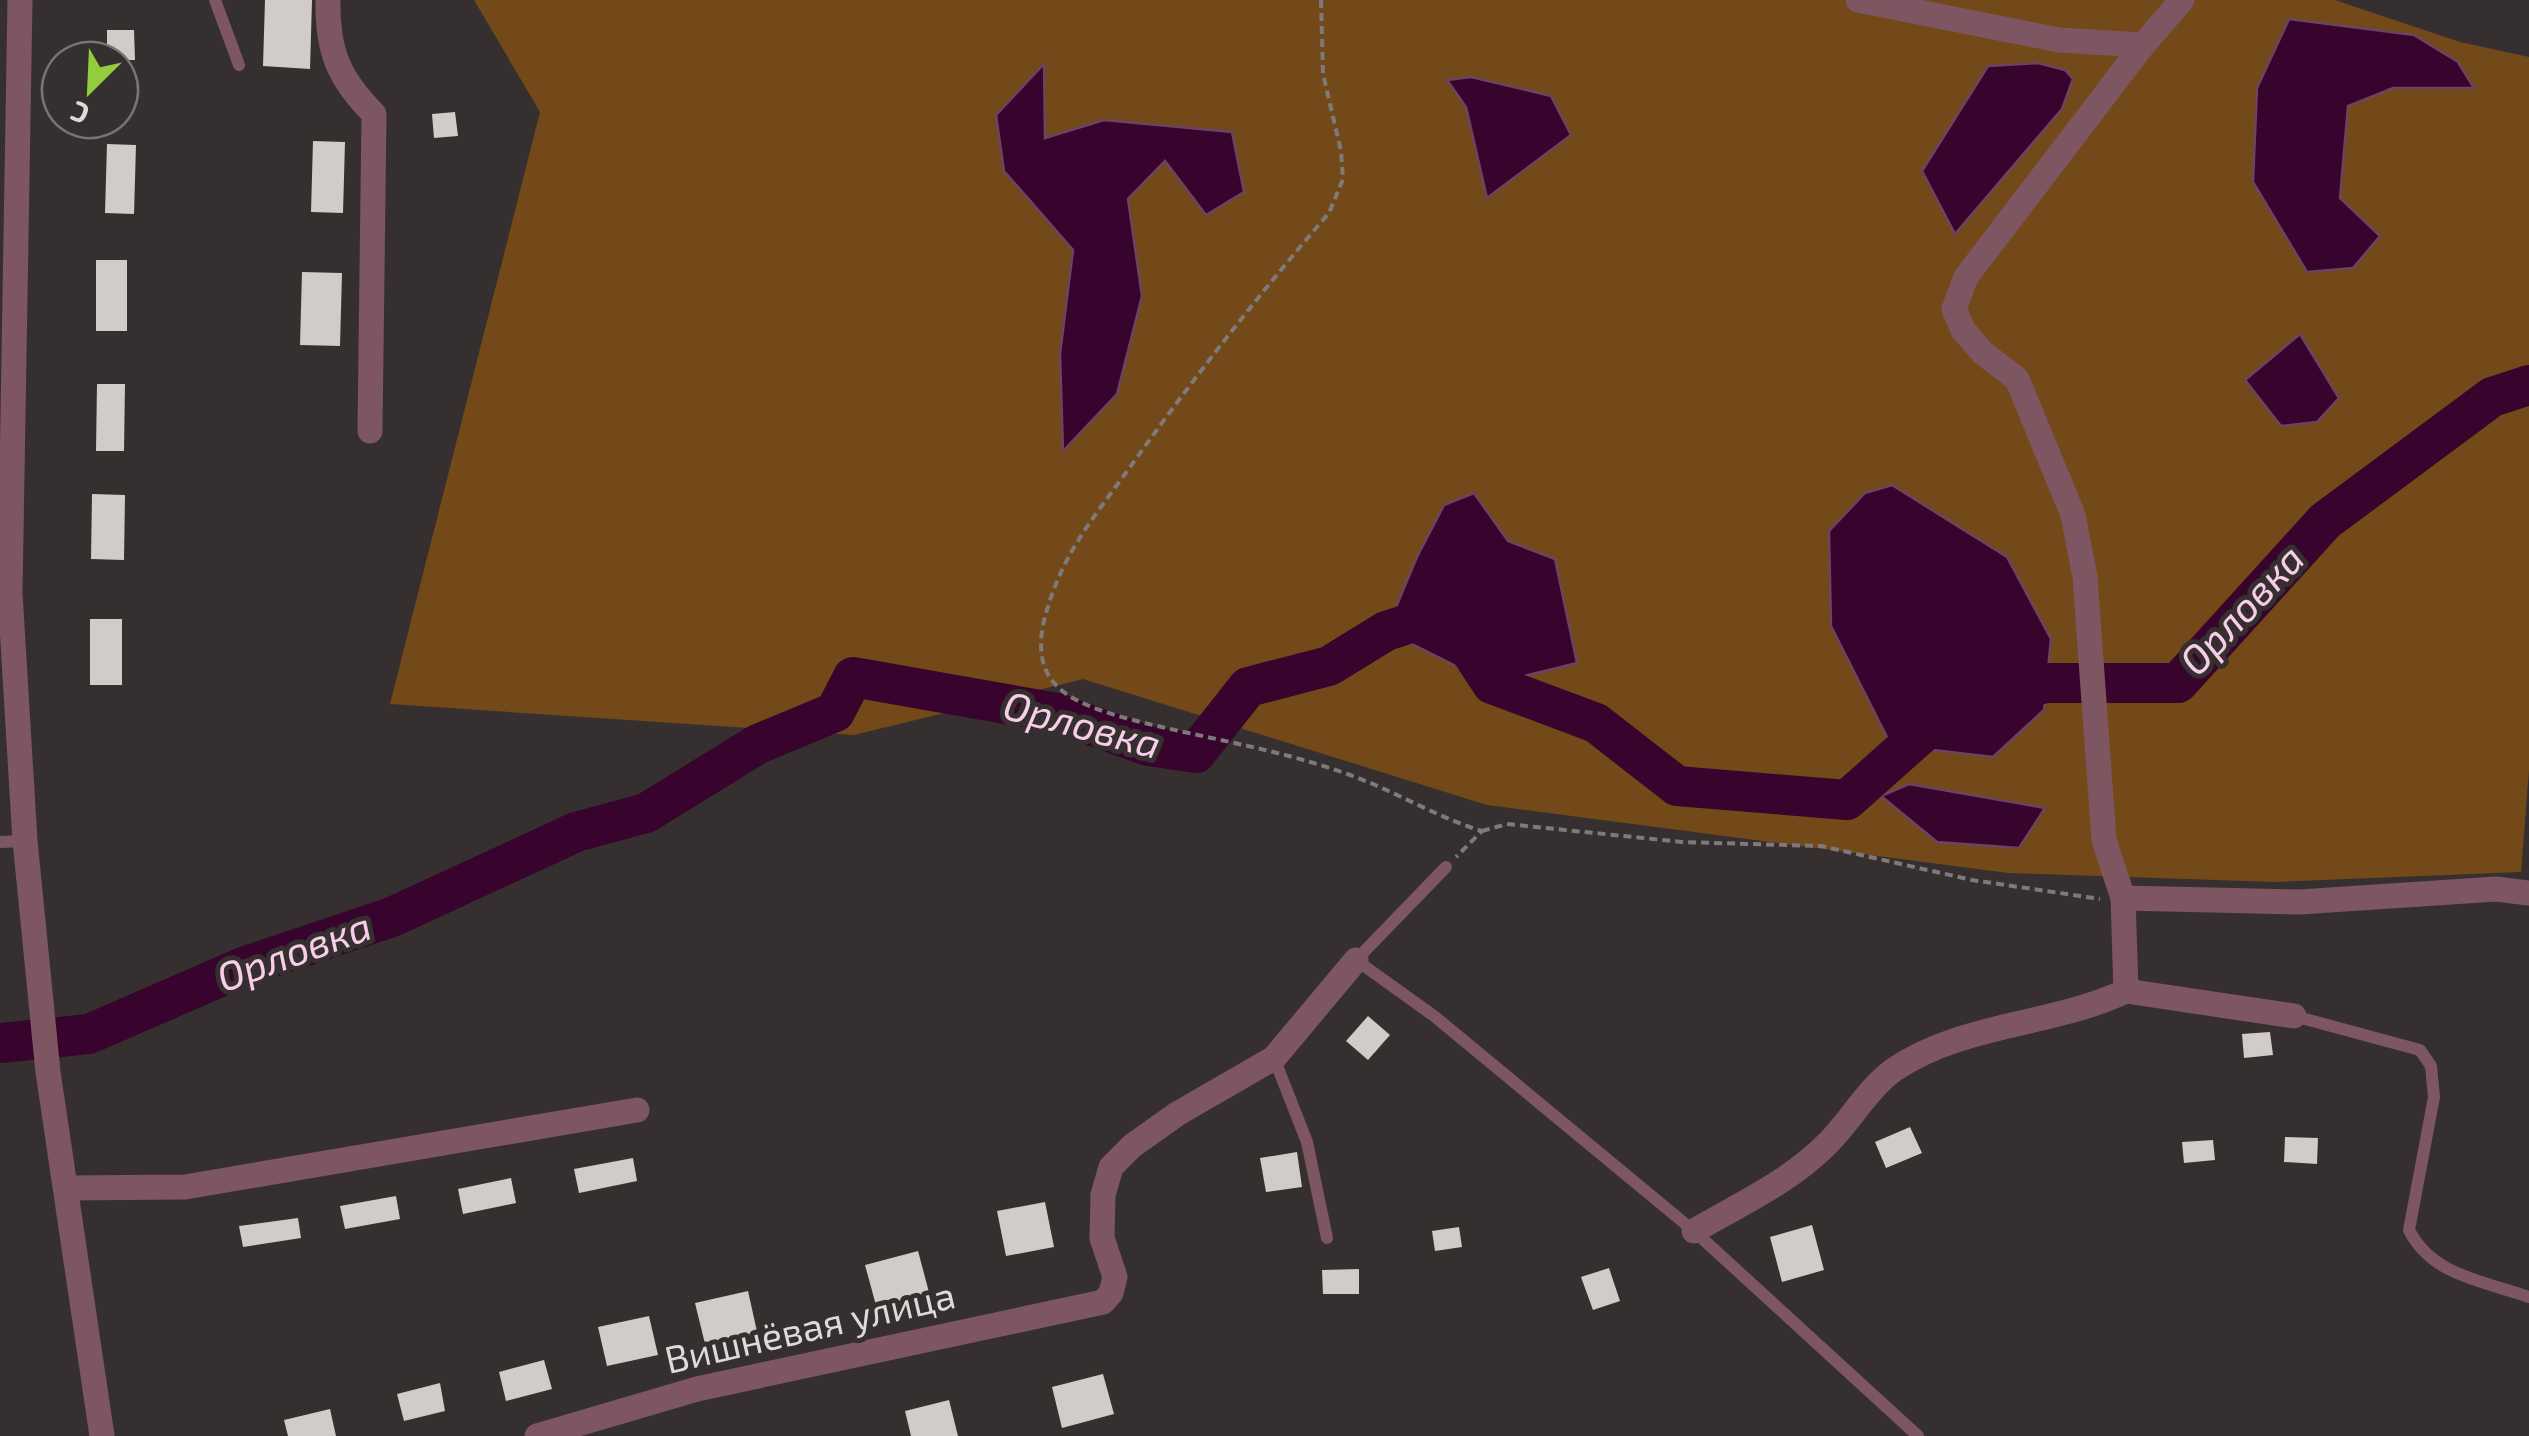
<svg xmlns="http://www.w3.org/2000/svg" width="2529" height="1436" font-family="'Exo 2',sans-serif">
<rect width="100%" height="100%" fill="#35302f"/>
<polygon fill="#744919" points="474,0 2335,0 2460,42 2529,57 2529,770 2521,872 2276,882 2008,873 1487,805 1083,679 854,735 390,704 540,112"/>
<g fill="#38032c" stroke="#6a4460" stroke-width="2.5">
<polygon points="2289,19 2414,35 2458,62 2474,88 2393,88 2348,106 2340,198 2380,236 2353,268 2307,272 2253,182 2257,88"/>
<polygon points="2038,63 2065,70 2073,79 2062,109 1955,234 1922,171 1988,66"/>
<polygon points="1044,64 1045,138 1104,120 1232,132 1244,192 1206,215 1165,161 1128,199 1142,296 1117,394 1063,451 1060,354 1073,250 1004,171 996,115"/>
<polygon points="1471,77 1551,96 1571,135 1487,198 1466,107 1447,80"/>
<polygon points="2300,334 2339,398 2317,422 2281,426 2245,380"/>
<polygon points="1892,485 2007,557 2051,639 2044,710 1993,757 1891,745 1831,626 1829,531 1865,493"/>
<polygon points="1474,493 1508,541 1555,559 1577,663 1492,684 1386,631 1417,557 1444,505"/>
<polygon points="1909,784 2045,808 2019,848 1937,842 1881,796"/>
</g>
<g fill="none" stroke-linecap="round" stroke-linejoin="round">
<polyline stroke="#38032c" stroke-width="40" points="0,1043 89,1034 243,967 392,917 576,832 646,813 758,744 835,712 853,677 1057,713 1148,746 1196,753 1248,687 1329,666 1386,631 1445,612 1492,684 1596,723 1677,786 1847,800 1956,703 2047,683 2178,683 2325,521 2492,397 2529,385"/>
</g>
<g fill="#d1cbc9">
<polygon points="265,0 312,0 310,69 263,66"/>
<polygon points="107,30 134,30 135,60 107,60"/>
<polygon points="455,112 458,136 434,138 432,114"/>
<polygon points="313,141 345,142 343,213 311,212"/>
<polygon points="107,144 136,145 134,214 105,213"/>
<rect x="96" y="260" width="31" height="71"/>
<polygon points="302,272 342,273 340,346 300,345"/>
<polygon points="97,384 125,384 124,451 96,451"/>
<polygon points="92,494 125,495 124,560 91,559"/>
<rect x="90" y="619" width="32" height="66"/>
<polygon points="1368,1016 1390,1035 1368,1060 1346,1041"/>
<polygon points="2270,1032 2273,1055 2244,1058 2242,1034"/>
<polygon points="1910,1127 1922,1153 1886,1168 1875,1142"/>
<polygon points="2285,1137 2318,1138 2317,1164 2284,1162"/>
<polygon points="2213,1140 2215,1160 2184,1163 2182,1142"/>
<polygon points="1297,1152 1302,1187 1266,1192 1260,1158"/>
<polygon points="633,1158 637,1181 579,1193 574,1169"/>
<polygon points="511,1178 516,1203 463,1214 458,1189"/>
<polygon points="396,1196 400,1219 345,1229 340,1206"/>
<polygon points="1045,1202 1054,1247 1006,1256 997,1211"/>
<polygon points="298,1218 301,1238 243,1247 239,1226"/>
<polygon points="1812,1225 1824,1270 1782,1282 1770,1237"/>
<polygon points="1459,1227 1462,1247 1435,1251 1432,1231"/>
<polygon points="918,1251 930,1296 877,1309 865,1265"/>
<polygon points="1609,1268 1620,1301 1593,1310 1581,1277"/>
<polygon points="1359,1269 1359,1294 1323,1294 1322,1270"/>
<polygon points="748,1291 758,1336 706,1348 695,1303"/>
<polygon points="649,1316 658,1355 607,1366 598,1327"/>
<polygon points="544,1360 552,1389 506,1401 499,1372"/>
<polygon points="1103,1374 1114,1414 1062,1428 1052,1387"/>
<polygon points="440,1383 445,1411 404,1421 397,1394"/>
<polygon points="949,1400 958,1436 911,1436 905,1411"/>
<polygon points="330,1409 336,1436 288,1436 284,1420"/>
</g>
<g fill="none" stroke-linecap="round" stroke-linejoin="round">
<g stroke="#7f7a7a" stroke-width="4" stroke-dasharray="8 5" stroke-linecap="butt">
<path d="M1321,0L1323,74L1341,151L1343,179L1329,213C1260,293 1195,376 1133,463C1106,501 1073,540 1056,584C1044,614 1030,657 1055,684C1075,708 1136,721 1166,728C1228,742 1290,753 1350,775C1395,791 1436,817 1482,831L1456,857"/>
<polyline points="1482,831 1507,824 1682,842 1821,846 1972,880 2100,899"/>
</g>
<g stroke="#7d5661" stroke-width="12">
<polyline points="215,0 239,65"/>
<polyline points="0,842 25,841"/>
<polyline points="1446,867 1356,960 1434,1016 1694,1231 1918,1436"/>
<path d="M2294,1016L2420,1050L2431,1066L2434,1097L2409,1230C2432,1276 2484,1281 2529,1297"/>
<polyline points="1274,1058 1307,1142 1327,1238"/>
</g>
<g stroke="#7d5661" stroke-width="25">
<polyline points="20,0 10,593 25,841 48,1072 102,1436"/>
<path d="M328,0C327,50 338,78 374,114L370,431"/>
<polyline points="1858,0 2059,40 2143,45 2182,0"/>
<polyline points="2143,45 1966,277 1954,309 1963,330 1983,353 2017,379 2073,515 2085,577 2104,840 2123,898 2300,902 2496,889 2529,893"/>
<polyline points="2126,991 2294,1016"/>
<polyline points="68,1188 185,1187 637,1110"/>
<path d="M1694,1231C1739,1205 1791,1181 1828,1143C1850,1121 1869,1087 1895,1069C1963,1023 2052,1026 2126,991L2123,898"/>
<polyline points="537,1436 697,1389 1103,1302 1111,1293 1115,1277 1102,1238 1103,1195 1111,1167 1132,1146 1177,1114 1274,1058 1356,960"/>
</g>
</g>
<g text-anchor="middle" stroke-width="10" stroke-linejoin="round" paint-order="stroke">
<g font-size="38" fill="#dddada" stroke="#35302f">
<text transform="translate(810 1328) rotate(-13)" y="13">Вишнёвая улица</text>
</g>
<g font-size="40" font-style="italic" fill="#f8cde9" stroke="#35302f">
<text transform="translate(2242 610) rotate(-47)" y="14">Орловка</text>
<text transform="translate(1082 725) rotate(15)" y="14">Орловка</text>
<text transform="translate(294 952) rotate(-20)" y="14">Орловка</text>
</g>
</g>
<g transform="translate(90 90) rotate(204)"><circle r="48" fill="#35302f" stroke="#787473" stroke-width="2.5"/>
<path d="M0-8L18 38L0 25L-18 38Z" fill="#92cd3e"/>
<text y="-15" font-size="28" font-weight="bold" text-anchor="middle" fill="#dddada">С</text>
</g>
</svg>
